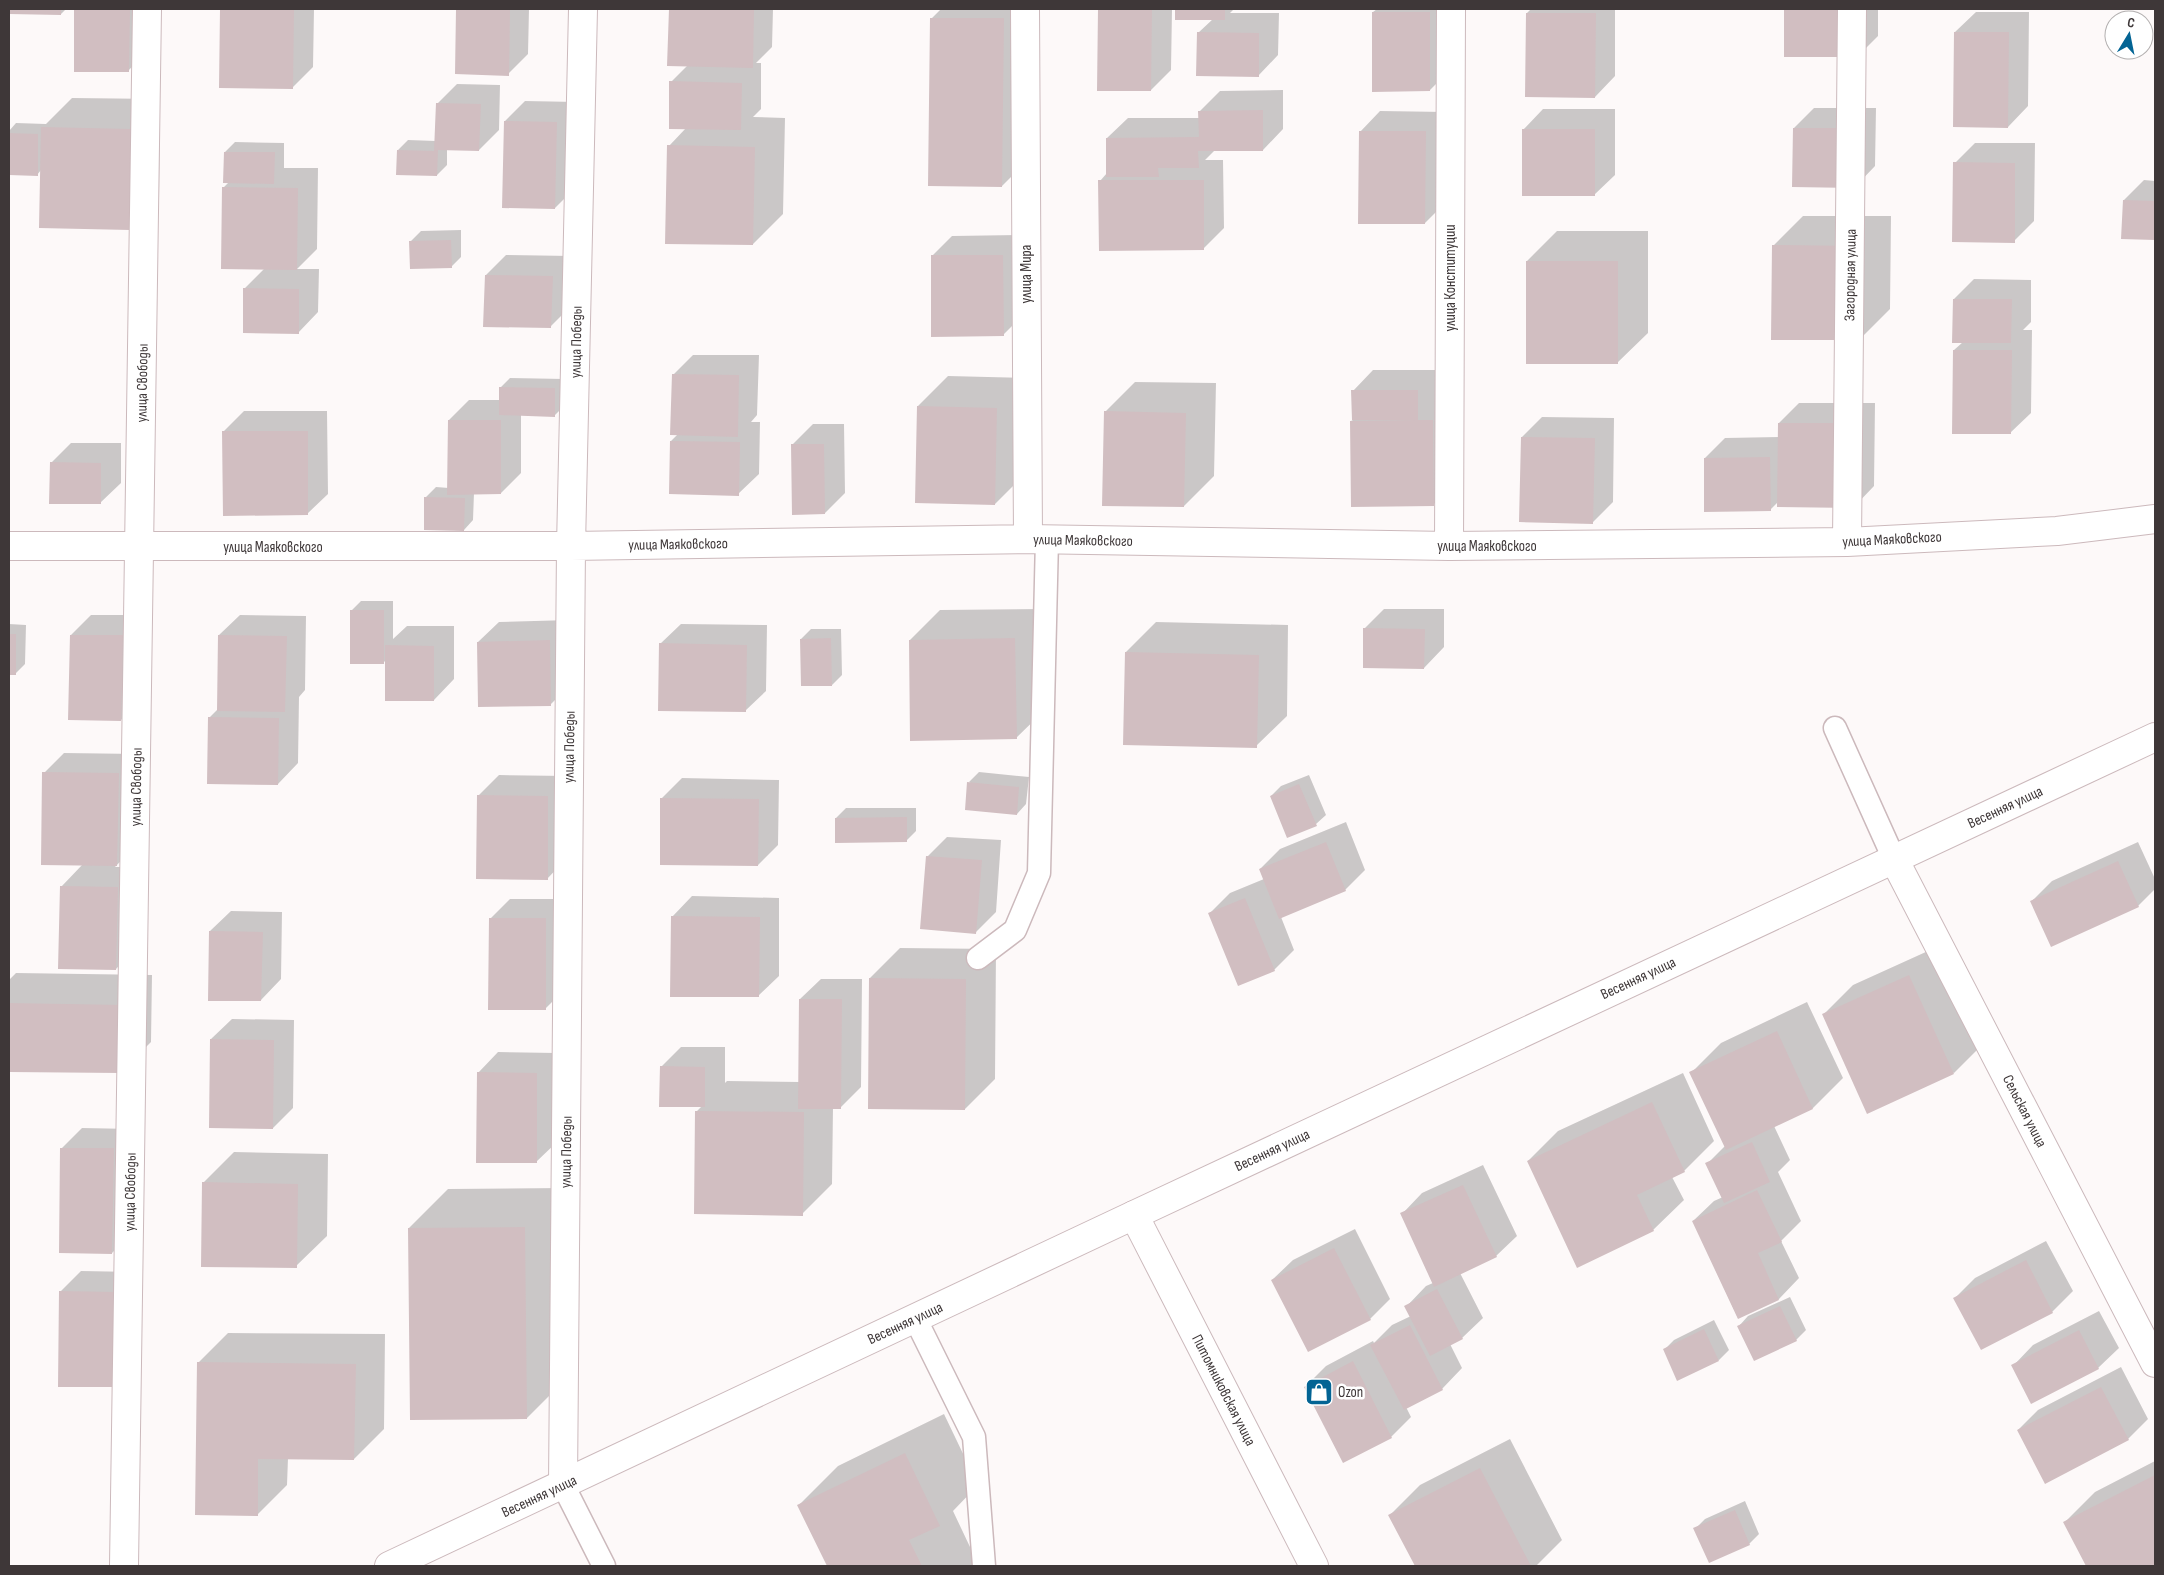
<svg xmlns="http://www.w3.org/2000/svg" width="2164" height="1575" viewBox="0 0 2164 1575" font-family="'Sofia Sans Condensed',sans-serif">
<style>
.shadow{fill:#0003}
.building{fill:#d1bec1}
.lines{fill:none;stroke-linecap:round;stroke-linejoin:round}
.lane-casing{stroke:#ccb9bc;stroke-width:25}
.street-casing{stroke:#ccb9bc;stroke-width:30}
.secondary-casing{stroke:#ccb9bc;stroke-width:30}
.lane{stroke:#fff;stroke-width:22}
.street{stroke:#fff;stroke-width:28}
.secondary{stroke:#fff;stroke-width:28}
.labels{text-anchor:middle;stroke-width:5;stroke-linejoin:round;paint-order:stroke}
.street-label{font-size:15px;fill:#3e3738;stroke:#fff}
.poi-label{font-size:15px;fill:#3e3738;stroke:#fff;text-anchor:start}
</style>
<rect width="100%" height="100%" fill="#fdf9f9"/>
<!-- shadow -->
<path class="shadow" d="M 9,9 L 66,9 L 61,14 L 9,13 Z
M 76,9 L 149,9 L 148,50 L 128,71 L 75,71 Z
M 221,9 L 314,9 L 313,67 L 293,87 L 220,87 Z
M 457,9 L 529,9 L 528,54 L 508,74 L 456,73 Z
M 670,9 L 773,9 L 772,47 L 756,63 L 761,63 L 761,109 L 753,117 L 785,118 L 783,214 L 753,244 L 669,146 L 686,128 L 671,82 L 687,66 L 669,65 Z
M 941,9 L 1034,9 L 1032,156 L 1002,186 L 932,18 Z
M 1099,9 L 1172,9 L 1171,70 L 1151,90 L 1098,89 Z
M 1176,9 L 1234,9 L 1230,13 L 1279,13 L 1278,55 L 1258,76 L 1198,33 L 1213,19 L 1176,18 Z
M 1377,9 L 1450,9 L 1450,70 L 1430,90 L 1373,12 Z
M 1531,9 L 1615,9 L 1615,76 L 1595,97 L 1527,13 Z
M 1786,9 L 1878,9 L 1878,36 L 1858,56 L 1785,56 Z
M 1976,12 L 2029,12 L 2028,106 L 2008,127 L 1955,32 Z
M 457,84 L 500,85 L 499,130 L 479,150 L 447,149 L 447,165 L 437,175 L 398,150 L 408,140 L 436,141 L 437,104 Z
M 1283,90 L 1283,129 L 1263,150 L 1216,149 L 1205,160 L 1223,160 L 1224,228 L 1203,249 L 1100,181 L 1107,173 L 1107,138 L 1128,118 L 1200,118 L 1200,111 L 1220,91 Z
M 72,98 L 160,99 L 159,199 L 129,229 L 41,170 L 37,175 L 9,174 L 9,131 L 16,123 L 46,124 Z
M 525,101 L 577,102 L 575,188 L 555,208 L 505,121 Z
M 1814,108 L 1876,108 L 1875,166 L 1855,187 L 1794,128 Z
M 1543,109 L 1615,109 L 1615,175 L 1594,195 L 1523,130 Z
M 1380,111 L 1446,112 L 1445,203 L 1425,223 L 1360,132 Z
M 235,142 L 284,143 L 284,168 L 318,168 L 317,249 L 297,269 L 319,269 L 318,312 L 298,333 L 245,288 L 264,269 L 223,188 L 229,182 L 225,152 Z
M 1975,143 L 2035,143 L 2034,221 L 2014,241 L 1955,163 Z
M 2144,180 L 2155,181 L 2155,239 L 2123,238 L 2124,200 Z
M 1803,216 L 1891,216 L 1890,309 L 1860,339 L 1773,246 Z
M 461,230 L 461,257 L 451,267 L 411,241 L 421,231 Z
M 1557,231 L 1648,231 L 1648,333 L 1617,363 L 1527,261 Z
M 1023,235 L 1023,315 L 1003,335 L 932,256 L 952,236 Z
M 506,255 L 572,256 L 571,306 L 551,326 L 486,275 Z
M 1974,279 L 2031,280 L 2031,322 L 2023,330 L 2032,330 L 2031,413 L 2010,433 L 1954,350 L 1963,342 L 1954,299 Z
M 693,355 L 759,355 L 757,415 L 751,422 L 760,422 L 759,474 L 738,494 L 671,441 L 678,434 L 673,375 Z
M 1373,370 L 1438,370 L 1454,484 L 1433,505 L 1351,421 L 1353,420 L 1353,391 Z
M 948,376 L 1026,378 L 1025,474 L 995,504 L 918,406 Z
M 510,378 L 565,379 L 564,406 L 554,416 L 521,415 L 521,473 L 501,493 L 474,493 L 473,520 L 464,530 L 426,497 L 436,487 L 449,488 L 449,420 L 469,400 L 500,400 L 500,388 Z
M 1135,382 L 1216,383 L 1214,476 L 1184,506 L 1105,412 Z
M 1799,403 L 1875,403 L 1874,486 L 1854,507 L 1778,502 L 1770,510 L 1705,458 L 1725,438 L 1779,437 L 1779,423 Z
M 244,411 L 327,411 L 328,494 L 307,514 L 224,431 Z
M 1542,417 L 1614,418 L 1613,502 L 1593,522 L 1522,437 Z
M 813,424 L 844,424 L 845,493 L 825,513 L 792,445 Z
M 71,443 L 121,443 L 121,483 L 100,503 L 51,463 Z
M 361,601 L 393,601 L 393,639 L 407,626 L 454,626 L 454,679 L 434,700 L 386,660 L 383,663 L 351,611 Z
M 1045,609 L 1047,708 L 1016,738 L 910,640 L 940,610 Z
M 1384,609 L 1444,609 L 1444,647 L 1424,668 L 1364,629 Z
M 91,615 L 142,615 L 141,699 L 121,720 L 71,635 Z
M 240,615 L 306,616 L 305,690 L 299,697 L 298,763 L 278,784 L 210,717 L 218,709 L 219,635 Z
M 570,620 L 571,684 L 551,704 L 478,642 L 499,622 Z
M 1156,622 L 1288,625 L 1287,716 L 1256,746 L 1126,652 Z
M 9,624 L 26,625 L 25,664 L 15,674 L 9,674 Z
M 681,624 L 767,625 L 766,691 L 745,711 L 660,644 Z
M 811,629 L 841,629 L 842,675 L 832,685 L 801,639 Z
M 64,753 L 139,754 L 137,844 L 115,867 L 138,867 L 136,948 L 116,969 L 61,887 L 83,864 L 44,773 Z
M 979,772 L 1029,777 L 1026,804 L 1017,814 L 969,782 Z
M 499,775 L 568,776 L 567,858 L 547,879 L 478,796 Z
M 1309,775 L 1326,815 L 1316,824 L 1271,796 L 1281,786 Z
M 682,778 L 779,780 L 778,845 L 758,865 L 662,798 Z
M 846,808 L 916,808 L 916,831 L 906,841 L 836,818 Z
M 1346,822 L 1365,870 L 1345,890 L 1281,917 L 1294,950 L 1274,970 L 1210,913 L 1230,893 L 1264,879 L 1260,869 L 1280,849 Z
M 947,837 L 1001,840 L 996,912 L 976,932 L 927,857 Z
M 2138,842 L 2155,879 L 2155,889 L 2138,906 L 2032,901 L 2052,881 Z
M 692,896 L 779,898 L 779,976 L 758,996 L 672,917 Z
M 510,899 L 566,899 L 566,988 L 545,1009 L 490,919 Z
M 231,911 L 282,912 L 281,979 L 261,1000 L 210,931 Z
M 1939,946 L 1984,1043 L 1954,1073 L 1823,1015 L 1853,985 Z
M 900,948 L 996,949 L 995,1079 L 965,1109 L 870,978 Z
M 16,973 L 152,975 L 151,1042 L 121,1072 L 9,1071 L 9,980 Z
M 821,979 L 862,979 L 861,1087 L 841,1107 L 833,1107 L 832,1184 L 802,1214 L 697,1111 L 702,1106 L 661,1067 L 681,1047 L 725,1047 L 725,1083 L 727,1081 L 800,1082 L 800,999 Z
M 1807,1002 L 1843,1078 L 1813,1108 L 1774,1126 L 1790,1160 L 1778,1172 L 1801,1221 L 1781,1241 L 1799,1278 L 1779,1299 L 1738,1318 L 1693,1221 L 1714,1201 L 1723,1197 L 1707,1164 L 1725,1146 L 1691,1073 L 1721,1043 Z
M 232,1019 L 294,1020 L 293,1108 L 273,1128 L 211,1039 Z
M 498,1052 L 557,1053 L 557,1142 L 536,1162 L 478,1073 Z
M 1683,1073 L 1714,1141 L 1684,1171 L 1672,1177 L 1684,1200 L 1653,1230 L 1528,1161 L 1558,1131 Z
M 82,1128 L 133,1129 L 132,1233 L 112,1253 L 61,1149 Z
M 234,1152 L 328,1154 L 327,1236 L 296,1266 L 203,1183 Z
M 1483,1165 L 1517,1236 L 1496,1256 L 1460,1273 L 1483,1318 L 1462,1338 L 1450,1344 L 1462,1368 L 1442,1389 L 1406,1407 L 1411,1417 L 1391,1437 L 1305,1387 L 1326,1366 L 1373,1341 L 1374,1343 L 1392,1325 L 1411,1316 L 1406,1307 L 1426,1286 L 1433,1283 L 1402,1214 L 1422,1193 Z
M 564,1188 L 566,1379 L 527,1418 L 409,1228 L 448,1189 Z
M 1355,1229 L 1390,1299 L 1370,1319 L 1272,1280 L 1293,1260 Z
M 2046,1241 L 2073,1291 L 2052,1312 L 1955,1298 L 1975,1278 Z
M 81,1271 L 135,1272 L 113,1386 L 60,1292 Z
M 1790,1297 L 1806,1330 L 1796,1340 L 1739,1326 L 1748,1316 Z
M 2099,1311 L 2119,1348 L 2098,1368 L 2013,1366 L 2033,1345 Z
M 1714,1320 L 1729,1350 L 1719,1360 L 1664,1350 L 1674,1340 Z
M 228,1333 L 385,1334 L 384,1429 L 354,1459 L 288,1458 L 287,1485 L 257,1515 L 198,1363 Z
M 2121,1367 L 2148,1419 L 2128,1439 L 2018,1430 L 2038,1410 Z
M 944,1414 L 978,1485 L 953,1511 L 979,1566 L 828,1566 L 799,1505 L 838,1466 Z
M 1510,1439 L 1562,1540 L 1536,1566 L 1416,1566 L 1390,1515 L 1420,1485 Z
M 2155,1461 L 2155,1566 L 2088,1566 L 2065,1522 L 2095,1492 Z
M 1745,1501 L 1759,1534 L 1749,1544 L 1695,1529 L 1705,1519 Z"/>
<!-- building -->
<path class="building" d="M 9,9 L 61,9 L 61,15 L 9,14 Z
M 74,9 L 130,9 L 129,72 L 74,72 Z
M 220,9 L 294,9 L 293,89 L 219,88 Z
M 456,9 L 510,9 L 509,76 L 455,74 Z
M 669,9 L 754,9 L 753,68 L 667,66 Z
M 1098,9 L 1152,9 L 1151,91 L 1097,91 Z
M 1175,9 L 1225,9 L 1225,20 L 1175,20 Z
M 1784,9 L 1859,9 L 1858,57 L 1784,57 Z
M 1372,12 L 1430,12 L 1430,91 L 1372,92 Z
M 1526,13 L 1596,13 L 1595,98 L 1525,97 Z
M 930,18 L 1004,18 L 1002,187 L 928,186 Z
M 1197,32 L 1259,33 L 1259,77 L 1196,76 Z
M 1954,32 L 2009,32 L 2008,128 L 1953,127 Z
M 669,81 L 742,83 L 741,130 L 669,129 Z
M 436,103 L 481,104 L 479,151 L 438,150 L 437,176 L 396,175 L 397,150 L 434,151 Z
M 1263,110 L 1263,151 L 1198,151 L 1199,168 L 1158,168 L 1159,177 L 1106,177 L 1106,138 L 1199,137 L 1198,111 Z
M 504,121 L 557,122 L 555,209 L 502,208 Z
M 41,127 L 131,129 L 130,230 L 39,228 Z
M 1793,128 L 1856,128 L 1855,188 L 1792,187 Z
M 1522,129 L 1595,129 L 1595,196 L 1522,196 Z
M 1359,131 L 1426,131 L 1425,224 L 1358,224 Z
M 9,133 L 38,134 L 38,176 L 9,175 Z
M 667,145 L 755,147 L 753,245 L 665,244 Z
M 224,152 L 275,152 L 274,184 L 223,183 Z
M 1953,162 L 2015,163 L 2015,243 L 1952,242 Z
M 1098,180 L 1204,180 L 1204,250 L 1099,251 Z
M 222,187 L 298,188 L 297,270 L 221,269 Z
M 2123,200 L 2155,201 L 2155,240 L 2121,239 Z
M 451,240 L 452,268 L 410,269 L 409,241 Z
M 1772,245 L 1862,246 L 1861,340 L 1771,340 Z
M 931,255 L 1003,255 L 1004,336 L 931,337 Z
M 1526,261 L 1618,261 L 1618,364 L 1526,364 Z
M 485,275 L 553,276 L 551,328 L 483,327 Z
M 243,288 L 299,289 L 299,334 L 243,333 Z
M 1953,299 L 2012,299 L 2011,343 L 1952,343 Z
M 1953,350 L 2012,350 L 2011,434 L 1952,434 Z
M 672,374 L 739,375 L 738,437 L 670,435 Z
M 499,387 L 555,388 L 555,417 L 499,415 Z
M 1351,390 L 1418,390 L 1418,420 L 1433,420 L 1434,506 L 1351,507 L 1350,421 L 1416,420 L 1352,420 Z
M 917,406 L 997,408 L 995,505 L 915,503 Z
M 1104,411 L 1186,413 L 1184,507 L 1102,506 Z
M 448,420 L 501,420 L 501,494 L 447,495 Z
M 1778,423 L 1855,423 L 1854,508 L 1777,507 Z
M 222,431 L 308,431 L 308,515 L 223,516 Z
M 1521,437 L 1595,438 L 1593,524 L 1519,522 Z
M 670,441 L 740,442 L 739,496 L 669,494 Z
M 791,444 L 824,444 L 825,514 L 792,515 Z
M 1770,457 L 1771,511 L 1704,512 L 1704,458 Z
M 50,462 L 101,463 L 101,504 L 49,504 Z
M 424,497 L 465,498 L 464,531 L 424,530 Z
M 350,610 L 384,610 L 384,664 L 350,664 Z
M 1363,628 L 1425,629 L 1424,669 L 1363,668 Z
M 9,634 L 16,634 L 16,675 L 9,675 Z
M 70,635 L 123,635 L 121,721 L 68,720 Z
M 218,635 L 287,636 L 285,712 L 217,711 Z
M 831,638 L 832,686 L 801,686 L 800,639 Z
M 1015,638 L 1017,739 L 910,741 L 909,640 Z
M 550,640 L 551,706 L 478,707 L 477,642 Z
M 659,643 L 747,645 L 746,712 L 658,711 Z
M 385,645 L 434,646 L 434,701 L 385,701 Z
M 1125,652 L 1259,655 L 1257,748 L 1123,745 Z
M 208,717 L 279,718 L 278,785 L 207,784 Z
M 42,772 L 119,773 L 117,866 L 41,865 Z
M 967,782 L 1019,787 L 1017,815 L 965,810 Z
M 1299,784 L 1317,826 L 1287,838 L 1270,796 Z
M 477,795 L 548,796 L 548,880 L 476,879 Z
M 660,798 L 759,799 L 758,866 L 660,865 Z
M 907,817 L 907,842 L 835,843 L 835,818 Z
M 1326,842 L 1346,891 L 1279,919 L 1259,869 Z
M 926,856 L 982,860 L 976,934 L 920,929 Z
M 2118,861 L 2139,907 L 2051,947 L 2030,901 Z
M 60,886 L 118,887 L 116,970 L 58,969 Z
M 1245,898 L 1275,971 L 1238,986 L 1208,913 Z
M 671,916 L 760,917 L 759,997 L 670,997 Z
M 489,918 L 546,918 L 546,1010 L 488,1010 Z
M 209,931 L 263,932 L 261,1001 L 208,1001 Z
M 1909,975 L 1954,1074 L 1867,1114 L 1822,1014 Z
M 869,978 L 966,979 L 965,1110 L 868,1109 Z
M 799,999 L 842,999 L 841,1109 L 798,1109 Z
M 9,1003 L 122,1005 L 121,1073 L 9,1072 Z
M 1777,1031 L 1813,1109 L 1726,1150 L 1689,1072 Z
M 210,1039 L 274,1040 L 273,1129 L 209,1128 Z
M 660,1066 L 705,1067 L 705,1107 L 659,1107 Z
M 477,1072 L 537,1073 L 537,1163 L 476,1163 Z
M 1652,1102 L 1685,1172 L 1637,1195 L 1654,1231 L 1577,1268 L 1527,1161 Z
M 695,1111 L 804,1112 L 803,1216 L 694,1214 Z
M 1752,1142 L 1770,1182 L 1724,1203 L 1705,1163 Z
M 60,1148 L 114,1148 L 112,1254 L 59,1253 Z
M 202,1182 L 298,1184 L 297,1268 L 201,1267 Z
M 1463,1185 L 1497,1257 L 1434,1287 L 1400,1213 Z
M 1757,1190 L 1782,1242 L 1758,1253 L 1779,1300 L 1738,1319 L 1692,1221 Z
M 525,1227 L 527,1419 L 410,1420 L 408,1228 Z
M 1334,1248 L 1371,1320 L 1308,1352 L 1271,1280 Z
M 2026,1260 L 2053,1313 L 1981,1350 L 1953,1298 Z
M 1437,1289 L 1463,1339 L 1430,1356 L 1404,1306 Z
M 59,1291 L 115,1292 L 114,1387 L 58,1387 Z
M 1780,1306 L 1797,1341 L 1754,1361 L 1737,1326 Z
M 1410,1325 L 1443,1390 L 1404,1410 L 1370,1345 Z
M 1704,1329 L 1719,1361 L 1677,1381 L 1663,1349 Z
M 2079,1330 L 2099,1369 L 2031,1404 L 2011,1365 Z
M 1353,1361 L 1392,1438 L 1343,1463 L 1304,1387 Z
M 197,1362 L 356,1364 L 354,1460 L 258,1459 L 258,1516 L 195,1515 Z
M 2101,1387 L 2129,1440 L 2045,1484 L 2017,1430 Z
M 905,1453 L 940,1526 L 909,1540 L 922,1566 L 827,1566 L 797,1505 Z
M 1480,1468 L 1531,1566 L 1415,1566 L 1388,1515 Z
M 2155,1475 L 2155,1566 L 2086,1566 L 2063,1522 Z
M 1735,1510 L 1750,1545 L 1709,1563 L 1693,1528 Z"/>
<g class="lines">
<!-- lane casing -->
<g class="lane-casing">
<path id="lane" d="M 1835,728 L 1894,859
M 978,958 L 1015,930 L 1039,873 L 1047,539
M 915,1318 L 974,1437 L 984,1566
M 563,1485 L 604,1566"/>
</g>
<!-- street casing -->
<g class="street-casing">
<path id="street" d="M 1025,9 L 1028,539
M 1847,542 L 1852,9
M 9,546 L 571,546 L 1028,539 L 1449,546 L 1847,542 L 2057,531 L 2155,519
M 1449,546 L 1451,9
M 1894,859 L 2155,1363
M 1134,1215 L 1314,1566
M 563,1485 L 571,546 L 583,9
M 124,1566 L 147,9"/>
</g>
<!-- secondary casing -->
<g class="secondary-casing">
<path id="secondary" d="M 389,1566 L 1134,1215 L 2155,737"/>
</g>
<!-- lane -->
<use href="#lane" class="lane"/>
<!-- street -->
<use href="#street" class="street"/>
<!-- secondary -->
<use href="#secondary" class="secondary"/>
</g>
<!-- icons -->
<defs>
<g id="shop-square" transform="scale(1.4375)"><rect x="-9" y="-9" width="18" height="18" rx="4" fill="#036494" stroke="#fff"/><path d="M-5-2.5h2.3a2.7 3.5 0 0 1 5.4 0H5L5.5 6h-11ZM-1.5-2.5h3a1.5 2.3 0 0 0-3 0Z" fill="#fff"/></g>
</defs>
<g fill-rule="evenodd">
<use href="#shop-square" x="1319" y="1392"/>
</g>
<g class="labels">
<!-- street labels -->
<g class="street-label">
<text transform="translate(1026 274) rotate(-90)" y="5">улица Мира</text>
<text transform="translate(1850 275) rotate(-89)" y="5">Загородная улица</text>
<text transform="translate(1450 278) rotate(-90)" y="5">улица Конституции</text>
<text transform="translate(576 342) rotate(-89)" y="5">улица Победы</text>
<text transform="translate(142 383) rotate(-89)" y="5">улица Свободы</text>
<text transform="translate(1892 539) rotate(-3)" y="5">улица Маяковского</text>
<text transform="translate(1083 540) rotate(1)" y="5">улица Маяковского</text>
<text transform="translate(678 544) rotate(-1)" y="5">улица Маяковского</text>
<text x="1487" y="551">улица Маяковского</text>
<text x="273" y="552">улица Маяковского</text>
<text transform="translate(569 747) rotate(-89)" y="5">улица Победы</text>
<text transform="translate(136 787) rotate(-89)" y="5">улица Свободы</text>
<text transform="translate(2005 807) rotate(-25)" y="5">Весенняя улица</text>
<text transform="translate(1638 978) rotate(-25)" y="5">Весенняя улица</text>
<text transform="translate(2025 1111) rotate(63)" y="5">Сельская улица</text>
<text transform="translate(1272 1150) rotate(-25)" y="5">Весенняя улица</text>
<text transform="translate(566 1152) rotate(-89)" y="5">улица Победы</text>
<text transform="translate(130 1192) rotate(-89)" y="5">улица Свободы</text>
<text transform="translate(905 1323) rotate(-25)" y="5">Весенняя улица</text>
<text transform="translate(1224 1390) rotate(63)" y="5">Питомниковская улица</text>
<text transform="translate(539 1496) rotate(-25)" y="5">Весенняя улица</text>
</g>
<!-- poi labels -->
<g class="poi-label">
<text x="1338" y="1397">Ozon</text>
</g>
</g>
<!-- border -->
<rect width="2164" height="1575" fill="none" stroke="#3e3738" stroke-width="20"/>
<!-- north arrow -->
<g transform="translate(2129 35) rotate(10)"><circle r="24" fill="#ffffff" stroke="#b2afaf"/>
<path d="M0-4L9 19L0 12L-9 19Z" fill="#036494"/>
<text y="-8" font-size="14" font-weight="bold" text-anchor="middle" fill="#3e3738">С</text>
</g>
</svg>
